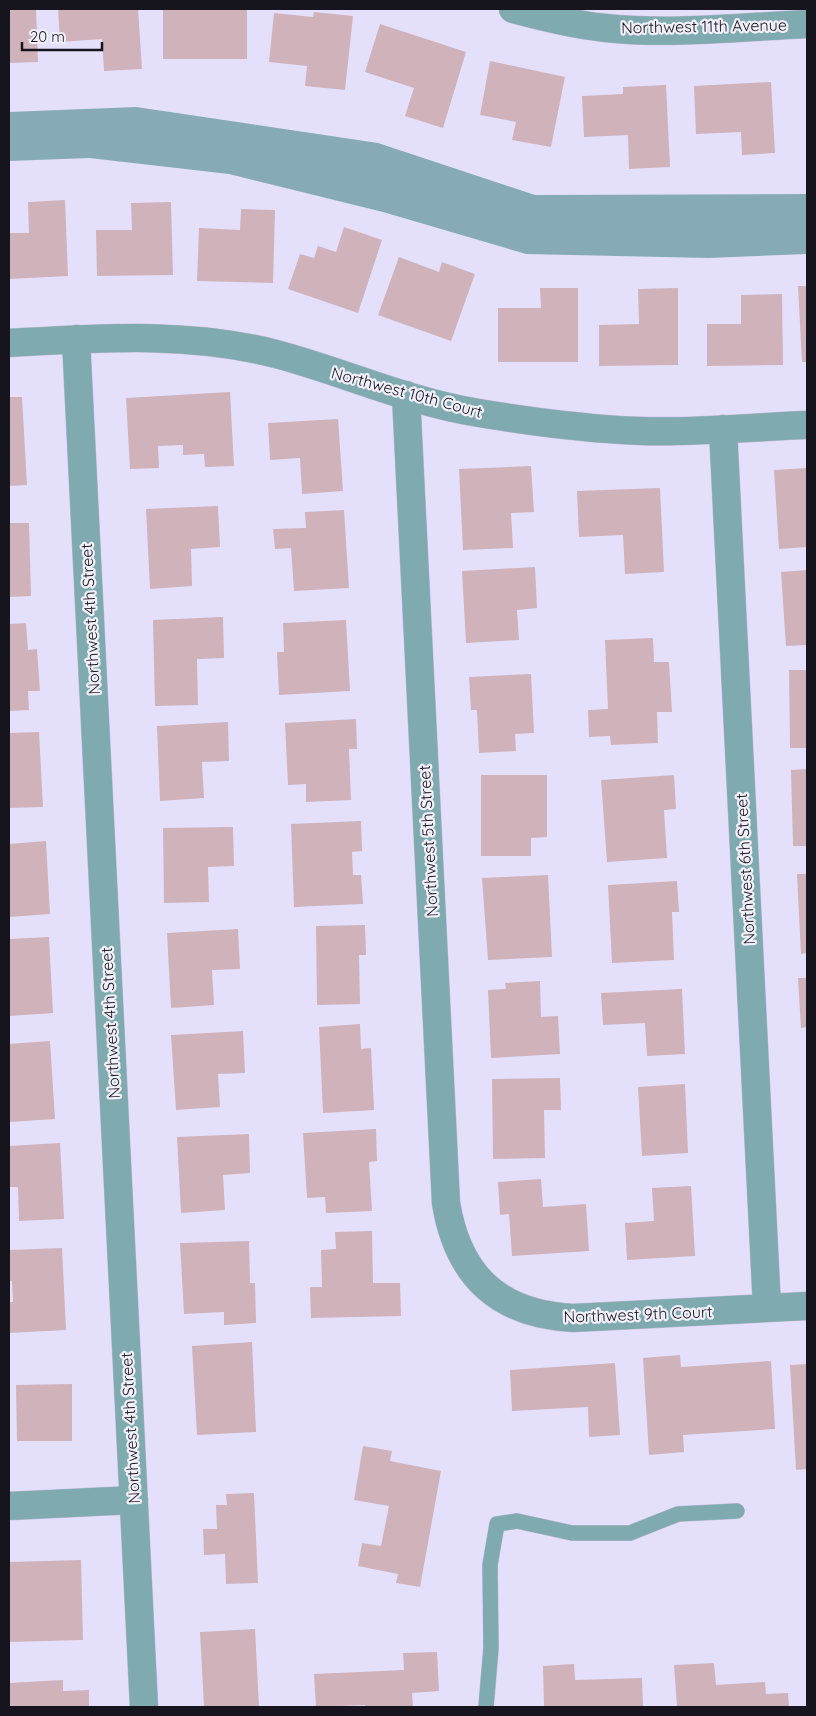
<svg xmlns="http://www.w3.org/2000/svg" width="816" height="1716" viewBox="0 0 816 1716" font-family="Quicksand,sans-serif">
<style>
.water{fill:#86abb7}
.building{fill:#d0b2ba}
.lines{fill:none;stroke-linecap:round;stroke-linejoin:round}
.service-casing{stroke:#bfbbd4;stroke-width:16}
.minor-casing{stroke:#bfbbd4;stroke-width:29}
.service{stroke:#7faaaf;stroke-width:15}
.minor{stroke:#7faaaf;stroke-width:28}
.labels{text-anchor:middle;stroke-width:4.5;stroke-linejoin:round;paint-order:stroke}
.street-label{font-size:16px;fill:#16141d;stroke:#f1f0fb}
</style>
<rect width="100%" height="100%" fill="#e4e0fc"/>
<!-- water -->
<path class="water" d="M 136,107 L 378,143 L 535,195 L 807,194 L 807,254 L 708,258 L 526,254 L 383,212 L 229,174 L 89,158 L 9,161 L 9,112 Z"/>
<!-- building -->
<path class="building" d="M 9,9 L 36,9 L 38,62 L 9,63 Z
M 58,9 L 138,9 L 142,69 L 104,71 L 102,39 L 60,42 Z
M 163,9 L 247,9 L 247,59 L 163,59 Z
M 314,12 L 353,16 L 345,90 L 305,86 L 307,66 L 269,62 L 274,13 L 313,17 Z
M 380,24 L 466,52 L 443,128 L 405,116 L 414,88 L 365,72 Z
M 490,61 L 565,77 L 551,147 L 512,140 L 516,122 L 480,115 Z
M 771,82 L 775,153 L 742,155 L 741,132 L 696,134 L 694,86 Z
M 666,85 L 670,167 L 629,169 L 628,135 L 584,137 L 582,96 L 623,94 L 623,87 Z
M 65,200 L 68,276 L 9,279 L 9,233 L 29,233 L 28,202 Z
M 171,202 L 173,275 L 97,276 L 96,230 L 132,230 L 131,203 Z
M 241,209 L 275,210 L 273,283 L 197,281 L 199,228 L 240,230 Z
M 344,227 L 382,240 L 358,313 L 288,289 L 300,254 L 314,258 L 318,246 L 336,252 Z
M 399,257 L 439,272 L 442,262 L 475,274 L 451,341 L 378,315 Z
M 798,286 L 807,286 L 807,362 L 802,362 Z
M 540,288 L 578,288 L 578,362 L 498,362 L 498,308 L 541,308 Z
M 678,288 L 678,365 L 599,366 L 599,325 L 639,324 L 638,289 Z
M 782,294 L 783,365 L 707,366 L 707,324 L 741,324 L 741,295 Z
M 230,392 L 234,466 L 205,467 L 204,454 L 183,455 L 183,445 L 158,446 L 159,468 L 130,469 L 126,398 Z
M 9,397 L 22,397 L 27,485 L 9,486 Z
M 338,419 L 343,491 L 302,494 L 300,458 L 270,460 L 268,423 Z
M 531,466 L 534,512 L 511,513 L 513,548 L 463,550 L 459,469 Z
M 807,468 L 807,547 L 779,549 L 774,470 Z
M 660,488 L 664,572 L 625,574 L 623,535 L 579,537 L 577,491 Z
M 218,506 L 220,547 L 191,549 L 192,586 L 150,589 L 146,509 Z
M 344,510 L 349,588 L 294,591 L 291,548 L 275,549 L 273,529 L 306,528 L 305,512 Z
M 9,523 L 29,523 L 31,596 L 9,597 Z
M 535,567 L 537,608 L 517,610 L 519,640 L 466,643 L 462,571 Z
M 807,570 L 807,645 L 786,646 L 781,572 Z
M 223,617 L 224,658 L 197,659 L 198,705 L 155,706 L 153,620 Z
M 346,620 L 350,691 L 279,695 L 277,652 L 284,652 L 283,623 Z
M 26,623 L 28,650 L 37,649 L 40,691 L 28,691 L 29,710 L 9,711 L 9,624 Z
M 653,638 L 654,662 L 669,662 L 672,712 L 657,712 L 658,743 L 611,745 L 610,736 L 589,737 L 588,710 L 608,709 L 605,640 Z
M 789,670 L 807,670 L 807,748 L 790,748 Z
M 531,674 L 534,733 L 515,734 L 516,751 L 479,753 L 477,710 L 471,710 L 469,677 Z
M 356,719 L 357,749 L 349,749 L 351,800 L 306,802 L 306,784 L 288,785 L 285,723 Z
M 228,722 L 229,761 L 202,762 L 204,798 L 160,801 L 157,726 Z
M 39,732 L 43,807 L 9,808 L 9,733 Z
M 807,769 L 807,846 L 793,846 L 791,770 Z
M 481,775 L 547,775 L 547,837 L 531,838 L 531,856 L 481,856 Z
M 674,775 L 676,809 L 664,810 L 667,858 L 607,862 L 601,780 Z
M 361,821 L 362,851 L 352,852 L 353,875 L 361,875 L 363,904 L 294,907 L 291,824 Z
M 233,827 L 234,866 L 208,867 L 209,902 L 164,903 L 163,828 Z
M 46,841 L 50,914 L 9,917 L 9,844 Z
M 797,874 L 807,874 L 807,953 L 801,954 Z
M 548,875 L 552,957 L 488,960 L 482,878 Z
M 677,881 L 679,912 L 672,912 L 674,960 L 612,963 L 608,885 Z
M 365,925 L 366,955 L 359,955 L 360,1004 L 317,1005 L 316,926 Z
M 238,929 L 240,969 L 212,970 L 214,1005 L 171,1008 L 167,933 Z
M 49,937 L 53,1013 L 9,1016 L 9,939 Z
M 798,978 L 807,978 L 807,1027 L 801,1028 Z
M 540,981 L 541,1017 L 558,1016 L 560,1054 L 491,1058 L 488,990 L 506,989 L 505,983 Z
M 682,989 L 685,1054 L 647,1056 L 645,1023 L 603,1025 L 601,993 Z
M 360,1024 L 361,1049 L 371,1048 L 374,1110 L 323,1113 L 319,1027 Z
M 243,1031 L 245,1073 L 218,1074 L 220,1107 L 176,1110 L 171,1035 Z
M 50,1041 L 55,1119 L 9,1122 L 9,1044 Z
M 560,1078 L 561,1110 L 544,1110 L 545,1158 L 493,1159 L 492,1079 Z
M 685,1084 L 688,1153 L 642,1156 L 638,1087 Z
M 376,1129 L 377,1161 L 369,1162 L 372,1211 L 326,1213 L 325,1197 L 307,1198 L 303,1133 Z
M 249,1134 L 250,1173 L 223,1175 L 225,1210 L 181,1213 L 177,1137 Z
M 60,1143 L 64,1219 L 19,1221 L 18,1187 L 9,1187 L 9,1146 Z
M 541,1179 L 543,1207 L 586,1204 L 589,1251 L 512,1256 L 509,1214 L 500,1215 L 498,1182 Z
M 691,1186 L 695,1256 L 627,1260 L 625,1223 L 654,1221 L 652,1188 Z
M 372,1231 L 373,1283 L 400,1283 L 401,1316 L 311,1318 L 310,1287 L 322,1287 L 321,1250 L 336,1249 L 335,1232 Z
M 249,1241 L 250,1283 L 255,1283 L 256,1323 L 224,1325 L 224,1312 L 184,1314 L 180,1243 Z
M 62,1248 L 66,1330 L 9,1333 L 9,1302 L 13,1302 L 12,1281 L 9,1281 L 9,1250 Z
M 252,1342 L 256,1432 L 197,1435 L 192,1346 Z
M 680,1355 L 681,1367 L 771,1361 L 775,1429 L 683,1435 L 684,1452 L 649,1455 L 643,1358 Z
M 615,1363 L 620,1435 L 589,1437 L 588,1407 L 512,1411 L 510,1370 Z
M 807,1364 L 807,1469 L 796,1470 L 790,1365 Z
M 72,1384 L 72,1441 L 17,1441 L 16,1385 Z
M 363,1446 L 392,1451 L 390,1461 L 441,1471 L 420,1587 L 396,1583 L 398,1574 L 358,1566 L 362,1543 L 381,1546 L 389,1506 L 354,1500 Z
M 254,1493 L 258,1583 L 226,1584 L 225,1554 L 204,1555 L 203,1529 L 217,1529 L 216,1505 L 227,1505 L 226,1494 Z
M 81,1560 L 83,1640 L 9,1642 L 9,1562 Z
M 255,1629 L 259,1707 L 204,1707 L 200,1632 Z
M 437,1652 L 439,1691 L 412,1693 L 413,1707 L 365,1707 L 365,1705 L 316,1707 L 314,1674 L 404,1670 L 403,1653 Z
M 714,1663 L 716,1685 L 765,1682 L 766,1694 L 788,1693 L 789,1707 L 677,1707 L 674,1665 Z
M 574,1664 L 575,1680 L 642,1678 L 643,1707 L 544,1707 L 543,1666 Z
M 63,1680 L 63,1691 L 89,1690 L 89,1707 L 9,1707 L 9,1683 Z"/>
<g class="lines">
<!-- service casing -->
<g class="service-casing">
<path id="service" d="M 486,1707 L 491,1648 L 490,1565 L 497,1524 L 517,1521 L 572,1533 L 630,1533 L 678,1514 L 737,1511"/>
</g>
<!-- minor casing -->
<g class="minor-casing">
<path id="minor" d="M 513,9 C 544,17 575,25 606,28 C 672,35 741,27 807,24
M 76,339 L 144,1707
M 9,343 C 98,338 188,331 276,354 C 344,372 409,402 479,413 C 533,422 586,429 641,431 C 696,433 752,427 807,425
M 406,395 L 446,1203 C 458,1276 498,1314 573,1318 L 807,1306
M 723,429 L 767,1308
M 9,1506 L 134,1500"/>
</g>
<!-- service -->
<use href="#service" class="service"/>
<!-- minor -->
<use href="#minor" class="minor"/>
</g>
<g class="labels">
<!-- street labels -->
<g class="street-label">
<text transform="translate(704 26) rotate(-1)" y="6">Northwest 11th Avenue</text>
<text transform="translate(407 392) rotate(15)" y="6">Northwest 10th Court</text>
<text transform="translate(90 619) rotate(-93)" y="6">Northwest 4th Street</text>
<text transform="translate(428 841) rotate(-93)" y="6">Northwest 5th Street</text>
<text transform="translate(745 869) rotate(-93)" y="6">Northwest 6th Street</text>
<text transform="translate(110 1023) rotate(-93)" y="6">Northwest 4th Street</text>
<text transform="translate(638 1314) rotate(-2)" y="6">Northwest 9th Court</text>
<text transform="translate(130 1428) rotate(-93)" y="6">Northwest 4th Street</text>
</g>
</g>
<!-- border -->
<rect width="816" height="1716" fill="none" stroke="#16141d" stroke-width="20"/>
<!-- scale -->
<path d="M22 42v8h80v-8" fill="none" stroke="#16141d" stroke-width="2.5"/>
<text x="30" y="42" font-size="15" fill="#16141d" stroke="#f1f0fb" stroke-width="4" paint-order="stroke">20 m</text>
</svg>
